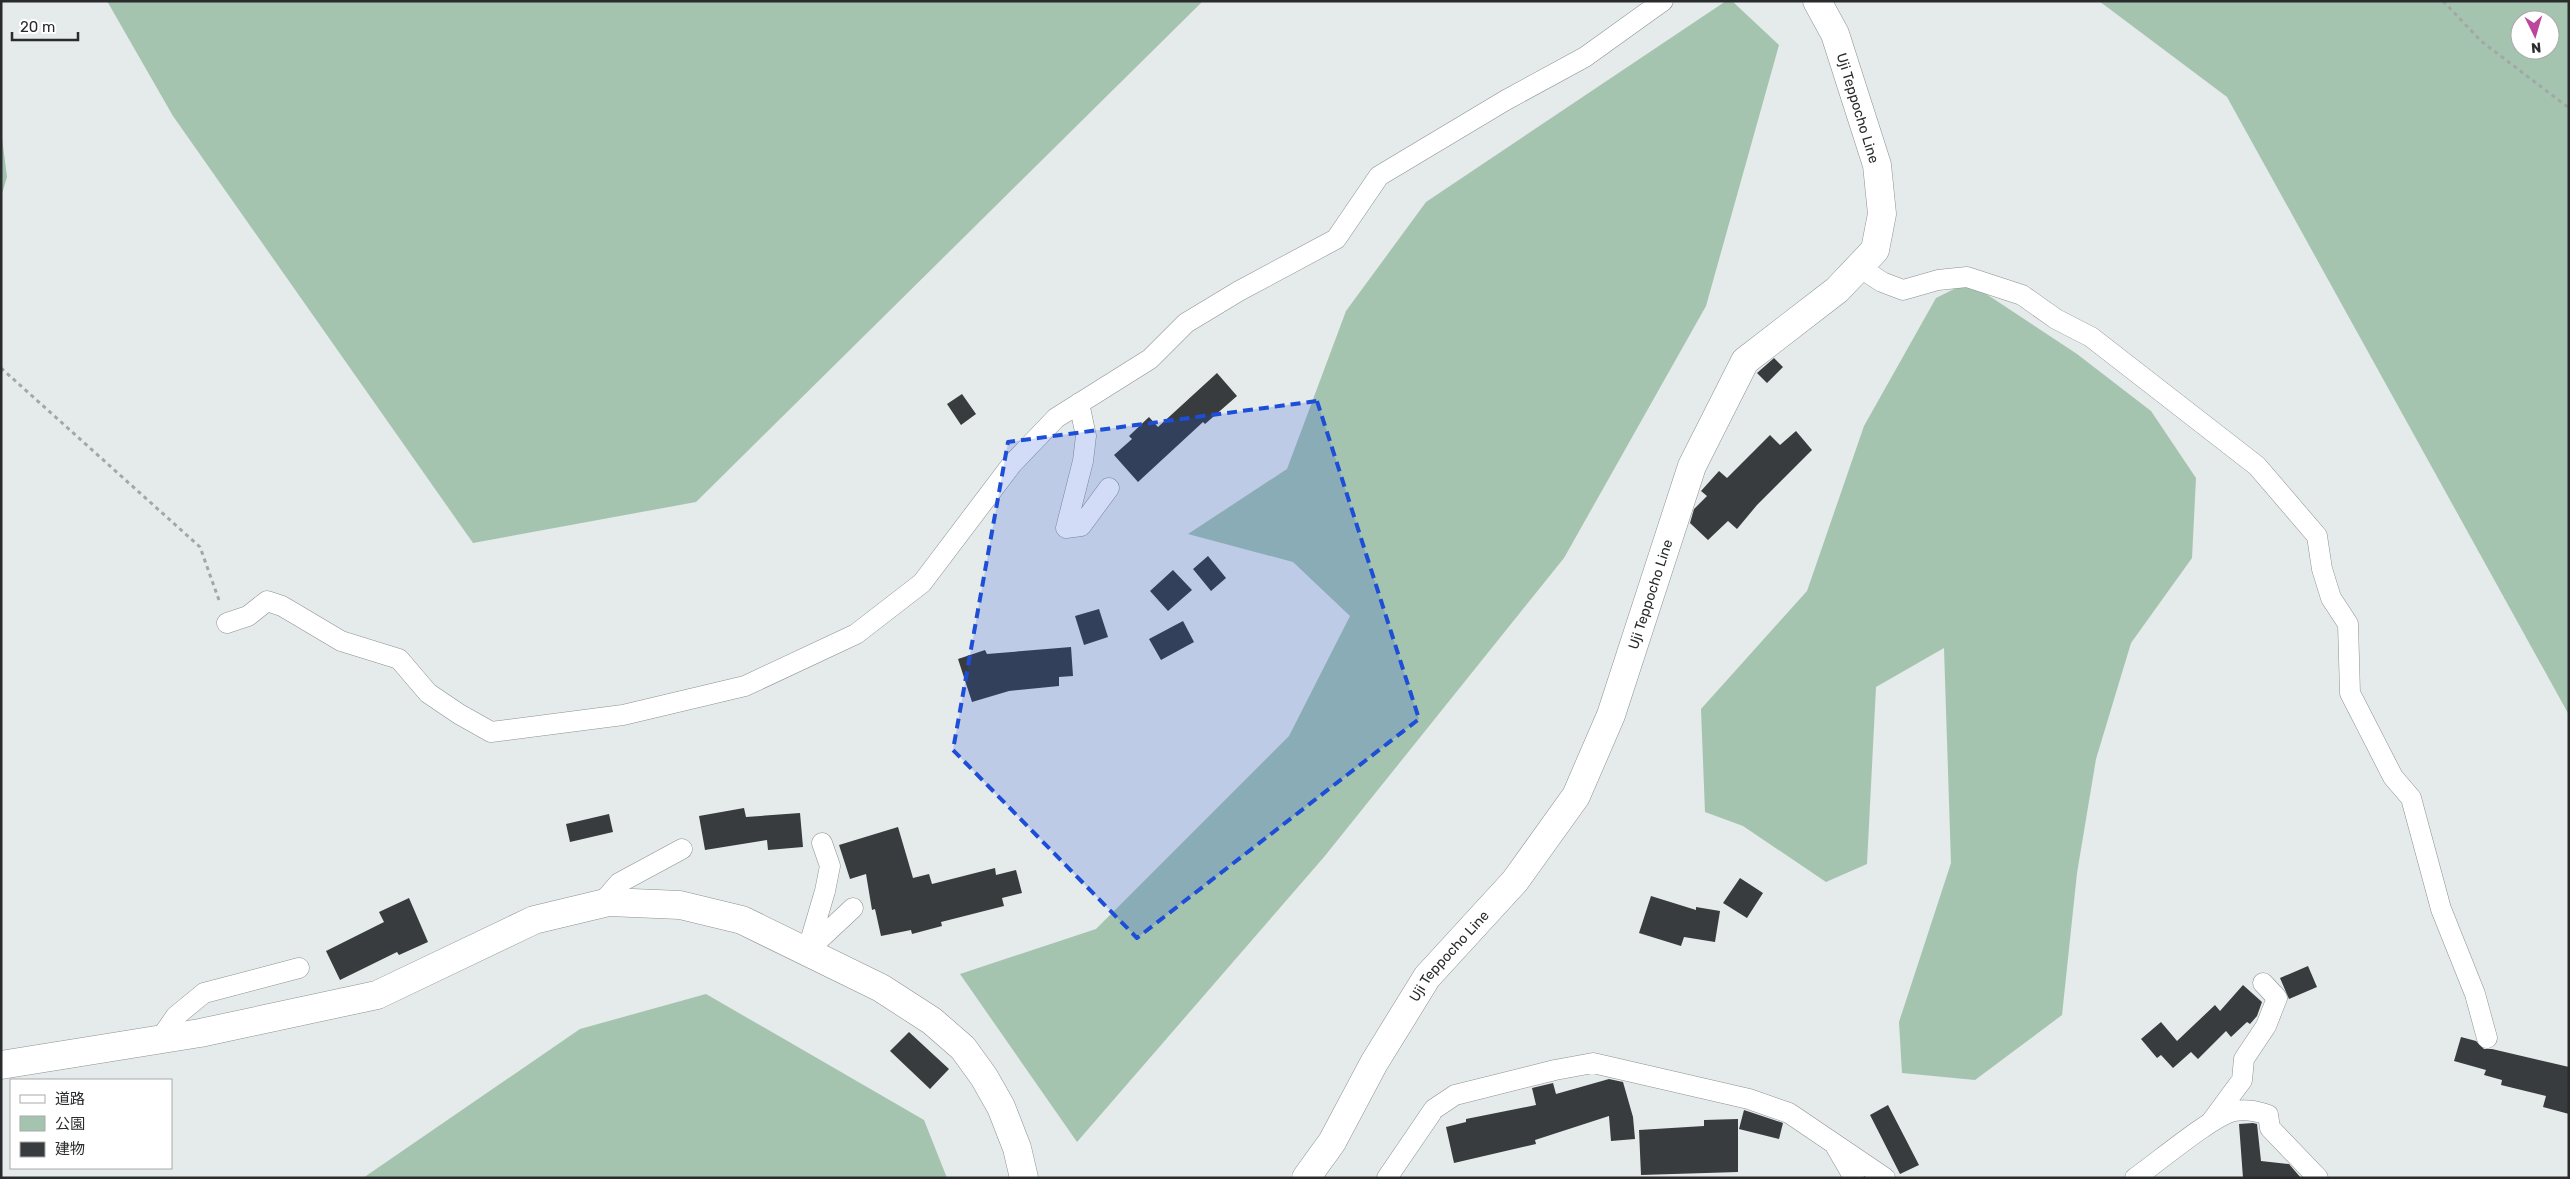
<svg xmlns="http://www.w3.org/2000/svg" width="2570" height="1179" viewBox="0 0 2570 1179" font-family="Rubik,'Noto Sans JP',sans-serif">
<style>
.green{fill:#a5c4af;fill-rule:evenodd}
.building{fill:#393c3e}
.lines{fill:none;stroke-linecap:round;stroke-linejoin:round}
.street-casing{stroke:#8c9192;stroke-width:21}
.secondary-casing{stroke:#8c9192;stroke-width:29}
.path{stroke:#a3a7a7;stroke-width:3;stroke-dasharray:4 4;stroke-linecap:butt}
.street{stroke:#fff;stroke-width:20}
.secondary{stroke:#fff;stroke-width:28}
.marked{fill:#1d4ed8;fill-opacity:0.2;stroke:#1d4ed8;stroke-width:4;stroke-dasharray:10 6;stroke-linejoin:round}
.labels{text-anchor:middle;stroke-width:5;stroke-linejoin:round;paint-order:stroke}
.street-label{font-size:14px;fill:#292b2c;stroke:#fff}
</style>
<rect width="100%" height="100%" fill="#e5eaea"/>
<!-- green -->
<path class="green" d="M 107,1 L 1203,1 L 696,502 L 473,543 L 173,116 Z
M 1726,1 L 1732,1 L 1779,45 L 1706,306 L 1564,558 L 1324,857 L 1077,1142 L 960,974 L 1096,929 L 1289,736 L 1350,616 L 1293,562 L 1188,534 L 1287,469 L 1346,311 L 1426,202 Z
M 2099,1 L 2569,1 L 2569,715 L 2227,97 ZM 2520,20 L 2550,20 L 2550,50 L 2520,50 Z
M 1,130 L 7,177 L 1,197 Z
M 1968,282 L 2077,354 L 2151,411 L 2196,478 L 2192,558 L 2131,643 L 2096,759 L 2077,873 L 2062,1015 L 1975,1080 L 1902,1073 L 1899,1022 L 1951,863 L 1944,648 L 1876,687 L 1867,864 L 1826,882 L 1743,826 L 1705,812 L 1701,709 L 1807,591 L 1864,426 L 1936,298 Z
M 706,994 L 924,1120 L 947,1178 L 363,1178 L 580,1029 Z"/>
<!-- building -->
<path class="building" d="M 1774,358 L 1783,367 L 1767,383 L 1757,373 Z
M 1217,373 L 1237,396 L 1205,424 L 1203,422 L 1138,482 L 1114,455 L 1132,439 L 1129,436 L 1149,417 L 1158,427 Z
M 962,394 L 976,414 L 961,425 L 947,404 Z
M 1796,431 L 1812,450 L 1757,505 L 1737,529 L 1728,521 L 1708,540 L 1690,523 L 1694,509 L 1707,496 L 1701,491 L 1719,471 L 1727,478 L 1770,435 L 1780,445 Z
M 1208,556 L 1226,578 L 1211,591 L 1193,569 Z
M 1173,570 L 1192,590 L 1168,611 L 1150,591 Z
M 1099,609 L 1108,637 L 1084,645 L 1075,616 Z
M 1183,621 L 1194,642 L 1161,660 L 1149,639 Z
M 1071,647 L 1073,676 L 1059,677 L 1059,686 L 1009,691 L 972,702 L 958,659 L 985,650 L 987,654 Z
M 744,808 L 746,817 L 800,813 L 803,847 L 768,850 L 767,840 L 705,850 L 699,816 Z
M 609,814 L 613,832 L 570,842 L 566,824 Z
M 898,827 L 913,878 L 929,874 L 932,884 L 995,868 L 996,875 L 1016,870 L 1022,893 L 1002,898 L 1004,906 L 941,922 L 942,926 L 912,934 L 911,930 L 881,936 L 875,909 L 872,910 L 866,874 L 850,879 L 839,845 Z
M 1740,878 L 1763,893 L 1747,918 L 1723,903 Z
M 1651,896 L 1696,910 L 1696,907 L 1720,911 L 1715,942 L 1684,937 L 1681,946 L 1639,933 Z
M 409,898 L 428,942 L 399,955 L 397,952 L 340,980 L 326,951 L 384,922 L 379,912 Z
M 2308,966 L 2317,987 L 2289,999 L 2280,978 Z
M 2243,985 L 2262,1002 L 2257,1016 L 2250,1024 L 2247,1022 L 2231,1037 L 2226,1031 L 2198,1059 L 2191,1052 L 2173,1068 L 2161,1055 L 2157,1058 L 2141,1039 L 2161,1022 L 2177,1041 L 2215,1005 L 2220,1011 Z
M 909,1032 L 949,1069 L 930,1089 L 890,1051 Z
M 2461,1037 L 2476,1041 L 2484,1049 L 2492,1049 L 2569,1067 L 2569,1114 L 2543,1107 L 2546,1096 L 2501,1085 L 2502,1080 L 2484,1075 L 2486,1070 L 2454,1061 Z
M 1609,1079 L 1623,1082 L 1633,1117 L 1635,1139 L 1611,1141 L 1609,1116 L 1535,1140 L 1536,1144 L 1454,1163 L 1446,1127 L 1466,1122 L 1466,1119 L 1536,1105 L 1532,1088 L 1553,1083 L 1556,1094 Z
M 1888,1105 L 1919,1165 L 1900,1174 L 1870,1115 Z
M 1744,1110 L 1783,1123 L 1779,1139 L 1739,1129 Z
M 1738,1119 L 1738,1172 L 1641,1175 L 1639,1130 L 1704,1126 L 1704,1120 Z
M 2253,1123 L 2257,1124 L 2261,1161 L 2289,1164 L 2301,1178 L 2243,1178 L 2239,1124 Z"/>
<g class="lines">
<!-- street casing -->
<g class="street-casing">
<path id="street" d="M 1859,267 L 1882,282 L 1903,290 L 1938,280 L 1967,277 L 2022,295 L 2056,319 L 2091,337 L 2257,466 L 2317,536 L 2322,569 L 2331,598 L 2348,624 L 2350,693 L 2393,777 L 2411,798 L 2441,909 L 2475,994 L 2487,1038
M 1079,403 L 1086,436 L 1083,461 L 1066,528 L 1081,526 L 1109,488
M 227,623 L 248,616 L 267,601 L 282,606 L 341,641 L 399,659 L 428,693 L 459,714 L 491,732 L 623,715 L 745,686 L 856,634 L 922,583 L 1012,464 L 1056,418 L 1150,359 L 1186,323 L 1239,291 L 1336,239 L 1379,176 L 1506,100 L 1585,57 L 1663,1
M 600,905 L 619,883 L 682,849
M 808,950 L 853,908
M 807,952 L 825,891 L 830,866 L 822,843
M 160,1039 L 176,1016 L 204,993 L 299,968
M 2211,1122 L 2242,1080 L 2244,1059 L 2266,1026 L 2277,998 L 2263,983
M 1836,1147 L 1854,1178
M 1387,1178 L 1434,1109 L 1455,1095 L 1555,1070 L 1593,1063 L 1749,1099 L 1789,1113 L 1885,1178
M 2135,1178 C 2157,1163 2213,1115 2235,1111 C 2247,1109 2256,1111 2268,1115 L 2270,1128 L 2318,1178"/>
</g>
<!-- secondary casing -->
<g class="secondary-casing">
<g id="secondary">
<path d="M 1,1065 L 200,1033 L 377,995 L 534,920 L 609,902 L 680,905 L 742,920 L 881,988 L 932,1021 L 963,1048 L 984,1077 L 1001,1107 L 1017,1148 L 1024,1178"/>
<path id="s1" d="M 1306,1178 L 1332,1142 L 1374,1063 L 1427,977 L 1515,881 L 1576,796 L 1611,715 L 1692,466 L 1745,361 L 1837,290 L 1875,250 L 1882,214 L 1877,165 L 1835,34 L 1817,1"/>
</g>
</g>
<!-- path -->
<path class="path" d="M 2443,1 L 2481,41 L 2569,108
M 1,368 L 200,547 L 220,603"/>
<!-- street -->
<use href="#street" class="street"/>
<!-- secondary -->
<use href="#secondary" class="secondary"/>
</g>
<!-- marked area -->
<path class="marked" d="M 1317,401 L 1419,719 L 1137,938 L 953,750 L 1008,442 Z"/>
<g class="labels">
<!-- street labels -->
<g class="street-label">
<text transform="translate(1858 108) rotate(73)" y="5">Uji Teppocho Line</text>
<text dy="5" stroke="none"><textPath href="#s1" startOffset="685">Uji Teppocho Line</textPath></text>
<text dy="5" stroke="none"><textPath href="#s1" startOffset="265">Uji Teppocho Line</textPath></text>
</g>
</g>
<!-- border -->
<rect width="2570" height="1179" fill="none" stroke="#292b2c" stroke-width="5"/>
<!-- legend -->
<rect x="10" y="1079" width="162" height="90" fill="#ffffff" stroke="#a9aaab"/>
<rect x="20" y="1095" width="25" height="8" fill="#ffffff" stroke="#a9aaab"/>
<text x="55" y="1104" font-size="15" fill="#292b2c">道路</text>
<rect x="20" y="1116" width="25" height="15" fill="#a5c4af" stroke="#a9aaab"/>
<text x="55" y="1129" font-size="15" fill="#292b2c">公園</text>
<rect x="20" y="1142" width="25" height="15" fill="#393c3e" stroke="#a9aaab"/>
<text x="55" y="1154" font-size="15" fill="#292b2c">建物</text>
<!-- north arrow -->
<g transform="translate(2535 35) rotate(175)"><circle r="24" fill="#ffffff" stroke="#a9aaab"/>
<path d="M0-4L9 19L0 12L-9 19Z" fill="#bc469d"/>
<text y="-8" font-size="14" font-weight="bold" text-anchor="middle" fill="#292b2c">N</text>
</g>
<!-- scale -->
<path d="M12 32v8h66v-8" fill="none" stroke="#292b2c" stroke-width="2.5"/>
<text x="20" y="32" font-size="15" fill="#292b2c" stroke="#ffffff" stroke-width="4" paint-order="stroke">20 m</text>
</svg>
